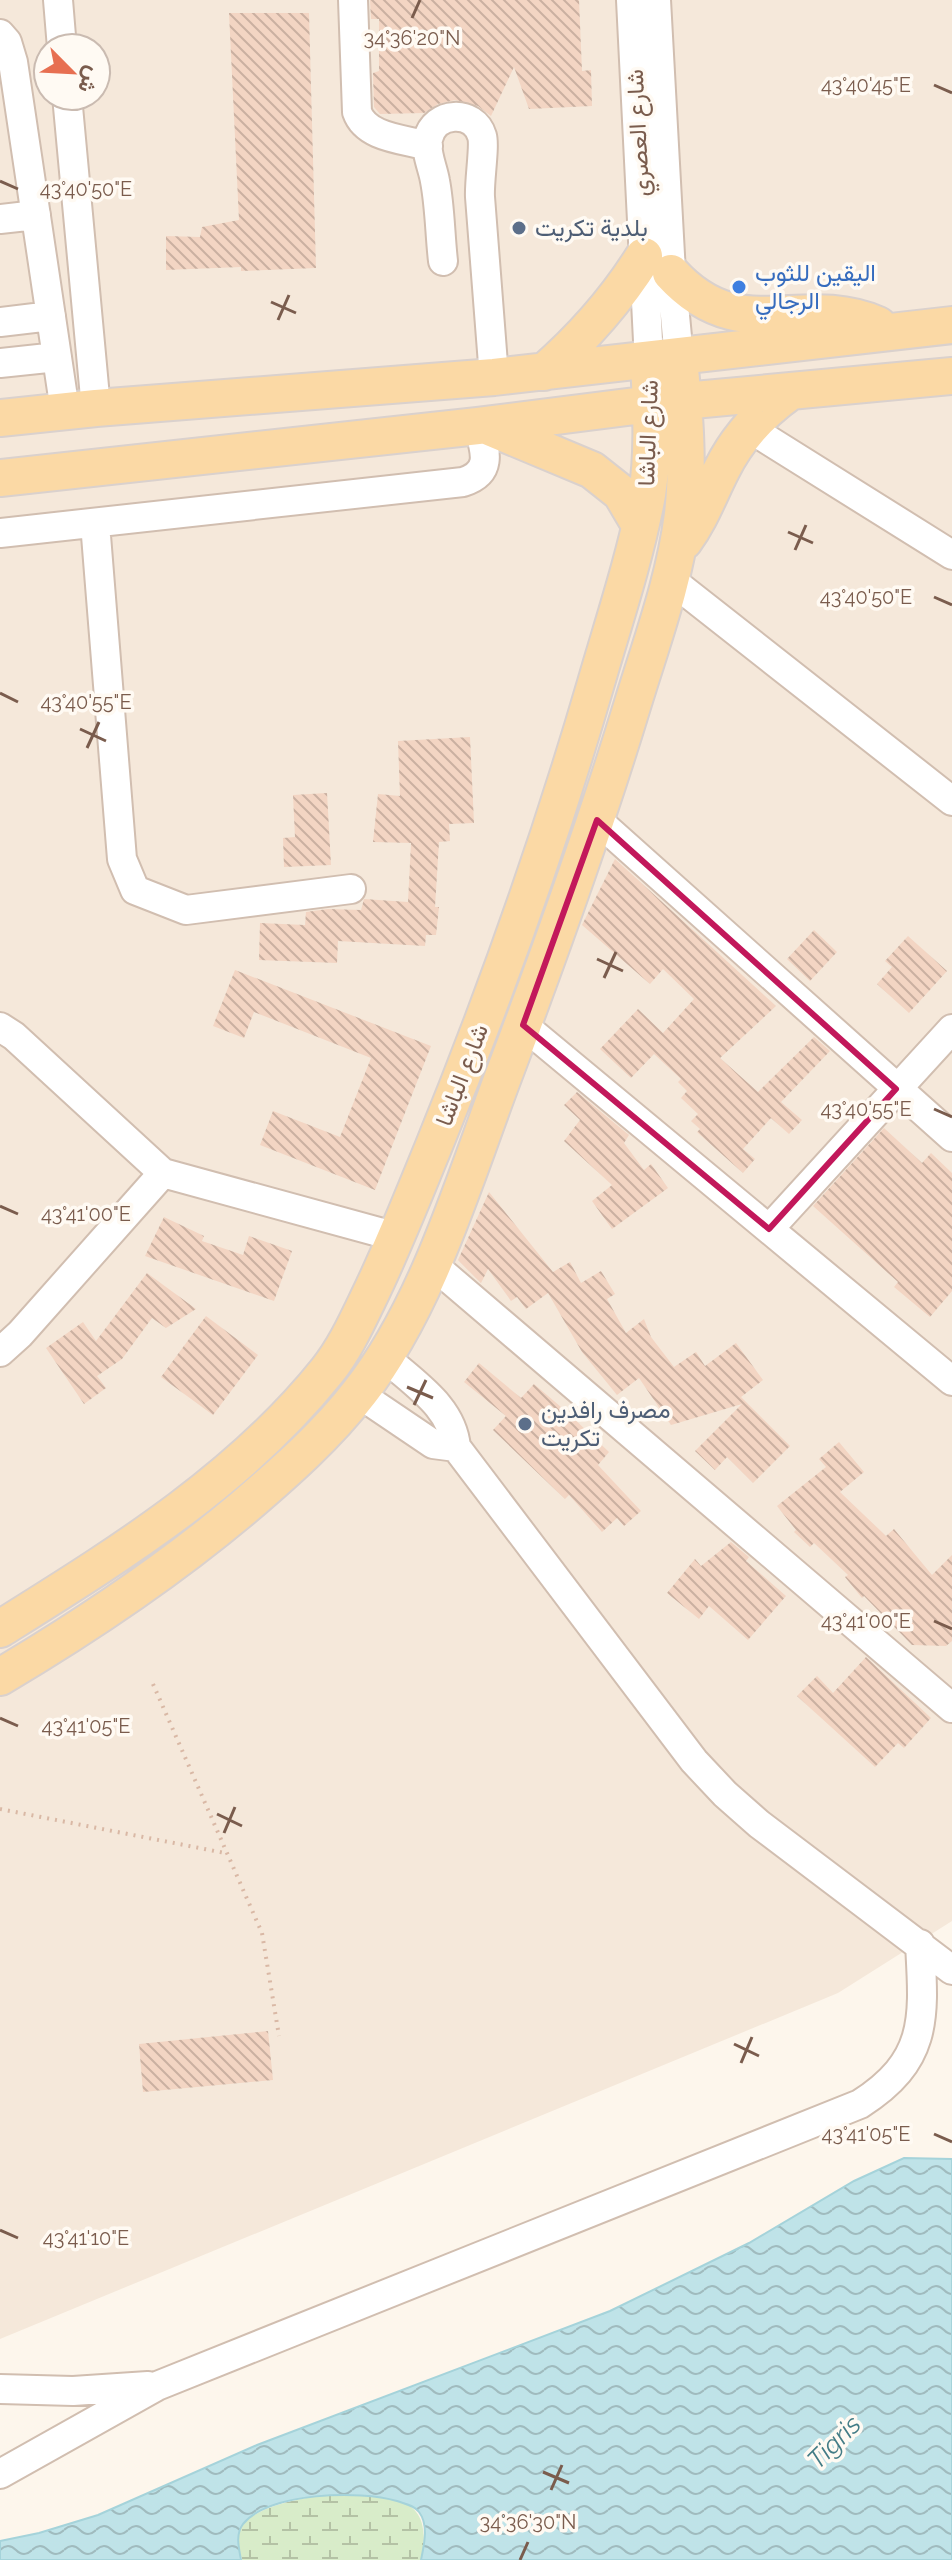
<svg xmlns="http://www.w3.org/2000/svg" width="952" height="2560" viewBox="0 0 952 2560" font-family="Raleway,Vazirmatn,sans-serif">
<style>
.residential{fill:#f5e8da;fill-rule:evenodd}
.wetland{fill:url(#wetland-marsh)}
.water{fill:url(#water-waves);stroke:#a5d3da;stroke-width:2}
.building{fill:url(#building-back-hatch)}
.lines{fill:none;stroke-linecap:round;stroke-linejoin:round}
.minor-casing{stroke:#d1beb0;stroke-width:32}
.major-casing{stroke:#dad1cd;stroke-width:40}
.path{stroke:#d9b8a5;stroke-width:4;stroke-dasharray:2 6;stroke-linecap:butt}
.minor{stroke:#fff;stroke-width:28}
.major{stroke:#fbd9a5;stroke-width:36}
.marked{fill:none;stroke:#c2185b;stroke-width:6;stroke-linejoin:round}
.ticks{fill:none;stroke:#7a5c4d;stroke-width:3}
.service-dot{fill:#5c6f8a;stroke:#fffaf3;stroke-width:3}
.shop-dot{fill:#3f7fe0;stroke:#fffaf3;stroke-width:3}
.labels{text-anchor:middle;stroke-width:7;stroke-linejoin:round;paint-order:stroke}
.street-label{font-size:24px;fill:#7a5c4d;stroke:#fffaf3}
.service-label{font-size:24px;fill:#4e5e75;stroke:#fffaf3;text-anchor:start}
.shop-label{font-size:24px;fill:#366cbe;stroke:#fffaf3;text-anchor:start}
.water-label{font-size:26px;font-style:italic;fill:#437c86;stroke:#fffaf3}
.ticks-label{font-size:20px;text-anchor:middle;fill:#7a5c4d;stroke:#fffaf3;stroke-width:7;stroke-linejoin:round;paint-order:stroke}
</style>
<defs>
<pattern id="wetland-marsh" width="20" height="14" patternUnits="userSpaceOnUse" patternTransform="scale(2)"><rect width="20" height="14" fill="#d8ecc9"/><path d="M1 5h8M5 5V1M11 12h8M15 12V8" fill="none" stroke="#b4c2a5"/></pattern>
<pattern id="water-waves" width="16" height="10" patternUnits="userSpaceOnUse" patternTransform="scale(2)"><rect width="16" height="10" fill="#bfe3e8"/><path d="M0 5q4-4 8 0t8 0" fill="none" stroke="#a0bbbe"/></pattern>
<pattern id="building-back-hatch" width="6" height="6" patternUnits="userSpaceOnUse" patternTransform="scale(2)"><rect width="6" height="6" fill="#f3d5c3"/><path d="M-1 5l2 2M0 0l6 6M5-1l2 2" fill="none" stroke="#cab0a1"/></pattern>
</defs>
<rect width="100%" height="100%" fill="#fdf6ec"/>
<!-- residential -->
<path class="residential" d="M 0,0 L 952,0 L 952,1921 L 838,1993 L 0,2339 ZM 48,48 L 96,48 L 96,96 L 48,96 Z"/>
<!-- wetland -->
<path class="wetland" d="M 338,2494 C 389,2496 436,2493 421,2560 L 241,2560 C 240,2552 237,2543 238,2535 C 244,2505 312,2496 338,2494 Z"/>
<!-- water -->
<path class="water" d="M 904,2158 L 952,2159 L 952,2560 L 421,2560 C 424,2545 429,2525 419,2512 C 414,2505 405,2504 397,2501 C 360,2490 269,2492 243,2524 C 235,2535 239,2548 241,2560 L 0,2560 L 0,2541 L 39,2533 L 98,2515 L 257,2445 L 610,2311 L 749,2243 L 854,2181 Z"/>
<!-- building -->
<path class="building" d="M 370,0 L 579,0 L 582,71 L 591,70 L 592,106 L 529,109 L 514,67 L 491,116 L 478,106 L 455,100 L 438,104 L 424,113 L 380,114 L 374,107 L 373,73 L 379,71 L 379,19 L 371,19 Z
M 229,13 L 309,13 L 316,268 L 241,271 L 241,267 L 166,270 L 166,236 L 200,237 L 202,227 L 239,220 Z
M 470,737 L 474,823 L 449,824 L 450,841 L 439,842 L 435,907 L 439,907 L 436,935 L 426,935 L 425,946 L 338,941 L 337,963 L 259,960 L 260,923 L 305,925 L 306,912 L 328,909 L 361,910 L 364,899 L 408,902 L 411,843 L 373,842 L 378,794 L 400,796 L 398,741 Z
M 327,793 L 331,865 L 284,867 L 283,838 L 295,837 L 293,795 Z
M 615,859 L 776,1006 L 720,1058 L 758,1092 L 814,1037 L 830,1051 L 781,1102 L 802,1120 L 789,1134 L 771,1118 L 743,1149 L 755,1159 L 743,1173 L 697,1132 L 700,1129 L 691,1121 L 698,1114 L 681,1098 L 687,1091 L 678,1082 L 681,1079 L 654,1054 L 631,1078 L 600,1049 L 638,1009 L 663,1033 L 694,999 L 663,969 L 650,984 L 582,925 Z
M 814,930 L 837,952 L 810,981 L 787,959 Z
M 908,936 L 947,971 L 909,1013 L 877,984 L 892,967 L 885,961 Z
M 235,970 L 431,1046 L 375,1190 L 260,1145 L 273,1111 L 340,1137 L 371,1058 L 254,1012 L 244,1038 L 213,1026 Z
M 577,1092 L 629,1135 L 624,1143 L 644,1170 L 651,1164 L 668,1188 L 612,1229 L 592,1201 L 612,1185 L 564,1141 L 580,1120 L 564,1105 Z
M 884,1128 L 922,1163 L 931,1153 L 952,1173 L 952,1291 L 930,1317 L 894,1287 L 898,1282 L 813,1206 Z
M 489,1192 L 553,1272 L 570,1262 L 581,1283 L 601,1271 L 615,1294 L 607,1299 L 626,1333 L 644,1319 L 651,1337 L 674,1367 L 696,1352 L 705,1366 L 736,1343 L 763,1380 L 741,1397 L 790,1446 L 753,1483 L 727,1457 L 715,1470 L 695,1451 L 742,1404 L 671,1425 L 639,1378 L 617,1395 L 582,1352 L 548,1293 L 526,1309 L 517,1297 L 511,1301 L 488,1269 L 481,1283 L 458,1260 Z
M 164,1217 L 204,1236 L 202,1241 L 243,1255 L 249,1236 L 292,1251 L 274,1301 L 145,1256 Z
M 147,1273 L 196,1309 L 166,1328 L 152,1318 L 122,1359 L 97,1376 L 106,1388 L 84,1404 L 46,1348 L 83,1322 L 96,1341 Z
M 206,1316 L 258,1355 L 213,1415 L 161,1377 Z
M 479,1363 L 521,1398 L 534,1384 L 568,1413 L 609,1452 L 598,1465 L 641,1511 L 624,1526 L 617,1518 L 602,1532 L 569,1495 L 565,1499 L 493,1430 L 506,1416 L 464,1382 Z
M 839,1442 L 864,1472 L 840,1492 L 886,1536 L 894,1529 L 932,1575 L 952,1555 L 952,1641 L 946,1646 L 912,1645 L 864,1596 L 862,1598 L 845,1577 L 848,1575 L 814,1543 L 810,1547 L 794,1532 L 796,1530 L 777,1506 L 826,1467 L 819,1459 Z
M 731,1542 L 749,1557 L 746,1561 L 786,1596 L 748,1640 L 709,1606 L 699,1619 L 667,1593 L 695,1559 L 701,1566 Z
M 866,1657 L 931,1718 L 904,1748 L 898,1743 L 875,1767 L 797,1696 L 817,1676 L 833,1693 Z
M 268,2031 L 273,2080 L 143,2092 L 139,2044 Z"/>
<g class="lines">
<!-- minor casing -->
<g class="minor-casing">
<path id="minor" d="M 58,0 L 62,48
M 353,0 L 357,112 C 366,138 404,139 428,146
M 631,0 L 649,361
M 656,0 L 671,273 L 679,358
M 0,34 L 7,42 L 13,62 L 65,411
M 67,96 L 96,408
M 0,219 L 36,215
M 443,261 C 440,235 440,207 435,181 C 433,168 425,152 428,139 C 434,111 474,109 482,136 C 485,146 479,182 480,197 L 494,377
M 0,322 L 51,316
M 0,363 L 57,357
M 749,428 L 952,555
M 95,523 L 122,859 L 135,890 L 186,910 L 351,889
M 0,533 L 463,482 C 494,472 485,450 478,426
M 671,580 L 952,801
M 597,820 L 952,1137
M 523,1025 L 952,1381
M 0,1027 L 14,1036 L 163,1173 L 397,1237
M 769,1229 L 952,1029
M 432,1264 L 952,1708
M 0,1352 L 20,1334 L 163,1173
M 386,1358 C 414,1384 452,1406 456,1447 L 694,1761 L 725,1794 L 759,1824 L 952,1970
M 359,1394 L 433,1444 L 456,1447
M 0,2389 L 73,2391 L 148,2386
M 0,2474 L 157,2386 L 860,2104 C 929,2060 924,2017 920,1944"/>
</g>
<!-- major casing -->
<g class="major-casing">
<path id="major" d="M 671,273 C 740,349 799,291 878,325
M 544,372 C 584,337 616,301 644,256
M 0,418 L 96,408 L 494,377 L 952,325
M 489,427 L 592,470 L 621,493 L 640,525
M 0,478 L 478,426 L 651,404 L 952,376
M 684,541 C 701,518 709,494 722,469 C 738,437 761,412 791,391
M 0,1629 C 118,1555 239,1481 327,1371 C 344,1350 356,1324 368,1299 C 392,1250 412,1199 433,1148 C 495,996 550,841 596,683 C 614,621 635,558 647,495 C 654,451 651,406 649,361
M 0,1677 C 86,1626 167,1572 244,1507 C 285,1472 327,1435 360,1392 C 429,1304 465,1177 505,1072 C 551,950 595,828 633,703 C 652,641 675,579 683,514 C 689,462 684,410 679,358"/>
</g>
<!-- path -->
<path class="path" d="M 153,1684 L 262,1933 L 279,2036
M 0,1809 L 225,1853"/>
<!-- minor -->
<use href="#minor" class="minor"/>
<!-- major -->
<use href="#major" class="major"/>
</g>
<!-- marked area -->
<path class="marked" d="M 597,820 L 896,1089 L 769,1229 L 523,1025 Z"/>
<!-- ticks -->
<path class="ticks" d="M 412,18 L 420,0M 934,85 L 952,93M 0,181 L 18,189M 271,302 L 296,313M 278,320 L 289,295M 788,532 L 813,543M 795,550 L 806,525M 934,597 L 952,605M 0,693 L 18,702M 80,729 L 106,741M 87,748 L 99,722M 597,959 L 623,971M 604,978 L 616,952M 934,1109 L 952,1117M 0,1206 L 18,1214M 407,1387 L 433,1398M 414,1405 L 426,1380M 934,1621 L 952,1629M 0,1718 L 18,1726M 217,1814 L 242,1826M 224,1833 L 235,1807M 734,2044 L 759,2056M 741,2063 L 752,2037M 934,2134 L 952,2142M 0,2230 L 18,2238M 543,2472 L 569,2483M 551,2490 L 562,2465M 520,2560 L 528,2542"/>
<!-- markers -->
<g class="service-dot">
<circle cx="519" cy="228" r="8"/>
<circle cx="525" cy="1424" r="8"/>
</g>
<circle class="shop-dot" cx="739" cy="287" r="8"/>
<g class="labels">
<!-- street labels -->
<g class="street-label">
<text transform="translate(638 133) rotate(-93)" y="8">شارع العصري</text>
<text transform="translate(648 433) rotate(-88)" y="8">شارع الباشا</text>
<text transform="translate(462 1075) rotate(-69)" y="8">شارع الباشا</text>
</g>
<!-- service labels -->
<g class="service-label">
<text x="535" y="236">بلدية تكريت</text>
<text x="541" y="1418">مصرف رافدين<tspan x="541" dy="28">تكريت</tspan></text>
</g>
<!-- shop labels -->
<g class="shop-label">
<text x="755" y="281">اليقين للثوب<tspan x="755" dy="28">الرجالي</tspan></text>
</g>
<!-- water labels -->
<g class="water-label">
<text transform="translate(834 2442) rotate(-45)" y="9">Tigris</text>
</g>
</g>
<g class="ticks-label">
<text x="412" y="45">34°36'20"N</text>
<text x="866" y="92">43°40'45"E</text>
<text x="86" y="196">43°40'50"E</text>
<text x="866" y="604">43°40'50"E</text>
<text x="86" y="709">43°40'55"E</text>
<text x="866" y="1116">43°40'55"E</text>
<text x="86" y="1221">43°41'00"E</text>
<text x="866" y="1628">43°41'00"E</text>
<text x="86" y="1733">43°41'05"E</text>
<text x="866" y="2141">43°41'05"E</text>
<text x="86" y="2245">43°41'10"E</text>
<text x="528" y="2529">34°36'30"N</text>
</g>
<!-- north arrow -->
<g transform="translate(72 72) rotate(114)"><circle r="38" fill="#fffaf3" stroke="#cabbb1" stroke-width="2"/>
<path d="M0-6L14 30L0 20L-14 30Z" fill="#e76f51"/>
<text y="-12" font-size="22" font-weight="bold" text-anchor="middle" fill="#7a5c4d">ش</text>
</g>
</svg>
